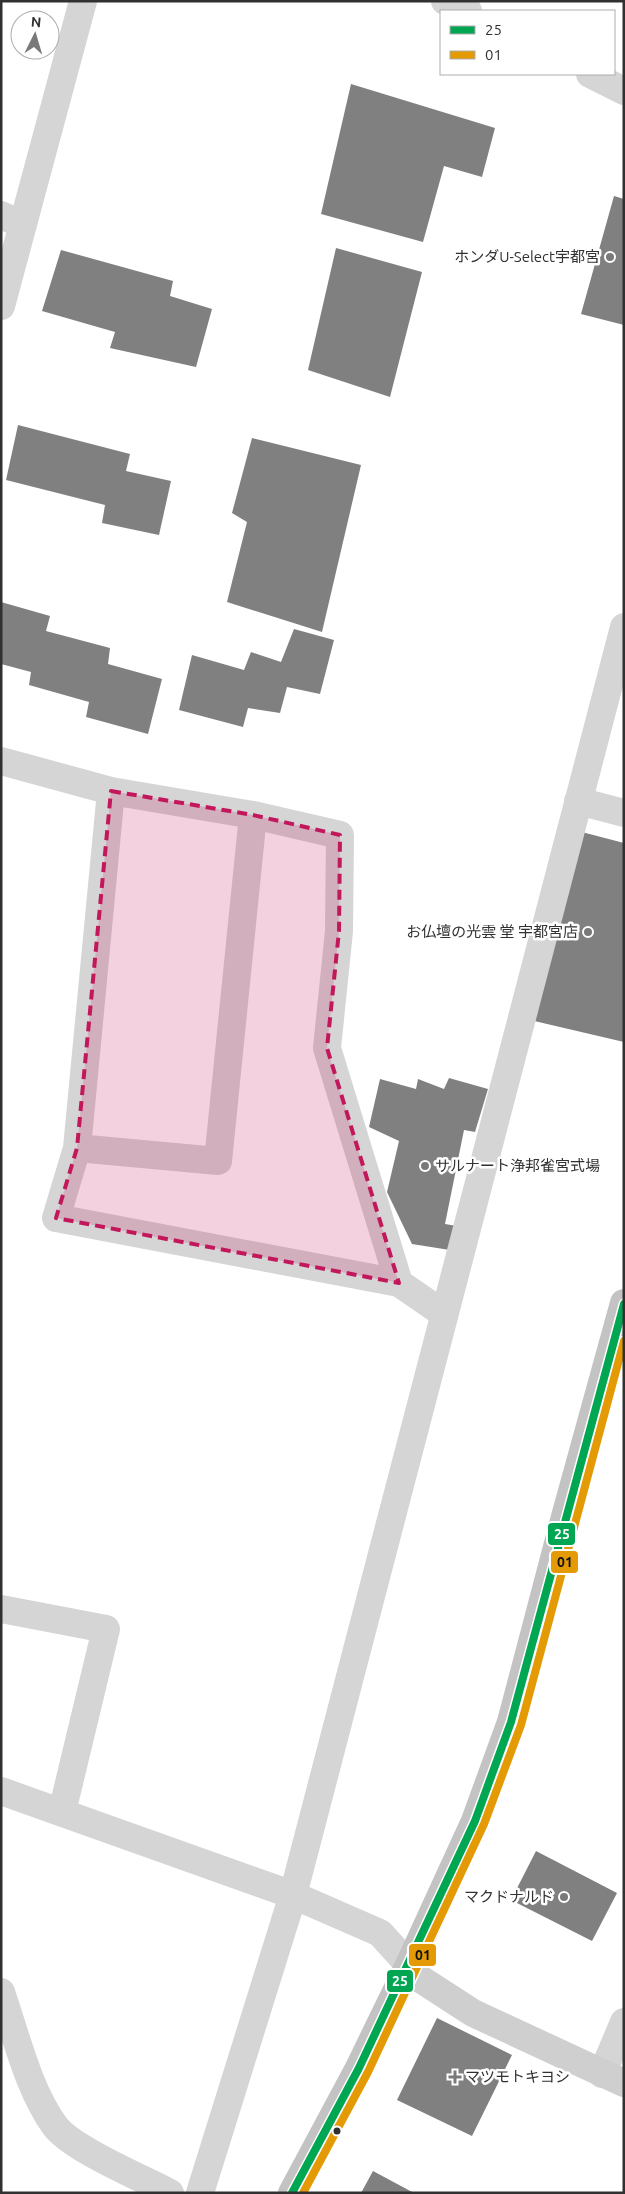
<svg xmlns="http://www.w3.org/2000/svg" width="625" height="2194" viewBox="0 0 625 2194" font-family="Ubuntu,'Noto Sans JP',sans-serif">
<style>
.building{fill:#808080}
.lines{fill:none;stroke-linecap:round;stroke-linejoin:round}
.street{stroke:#d5d5d5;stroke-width:28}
.secondary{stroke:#cfcfcf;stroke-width:28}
.highway{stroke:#c3c3c3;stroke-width:28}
.bus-1-casing{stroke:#fff;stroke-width:11}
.bus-2-casing{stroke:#fff;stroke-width:11}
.bus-1{stroke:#00a651;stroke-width:8}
.bus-2{stroke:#e39a05;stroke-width:8}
.marked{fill:#c2185b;fill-opacity:0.2;stroke:#c2185b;stroke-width:4;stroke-dasharray:10 6;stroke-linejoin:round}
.poi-dot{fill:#797979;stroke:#fff;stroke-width:2}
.bus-dot{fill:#313131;stroke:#fff;stroke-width:2}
.labels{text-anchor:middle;stroke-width:5;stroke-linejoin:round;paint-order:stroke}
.poi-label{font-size:15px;fill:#313131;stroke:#fff;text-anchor:end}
.line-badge{stroke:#fff;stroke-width:2}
.badge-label{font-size:14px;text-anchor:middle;font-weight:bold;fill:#fff}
.pale-badge-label{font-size:14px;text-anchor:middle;font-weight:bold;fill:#111}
</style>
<rect width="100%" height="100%" fill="#fff"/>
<!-- building -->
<path class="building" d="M 351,84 L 495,128 L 482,177 L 444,166 L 423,242 L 321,214 Z
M 614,196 L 624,199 L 624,325 L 581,314 Z
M 336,248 L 422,272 L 390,397 L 308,370 Z
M 61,250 L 173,281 L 170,296 L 212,309 L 196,367 L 110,348 L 115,332 L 42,311 Z
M 18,425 L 130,454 L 126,471 L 171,481 L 159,535 L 102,523 L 105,505 L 6,480 Z
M 252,438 L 361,465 L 322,632 L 227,602 L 247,522 L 232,513 Z
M 1,602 L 50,616 L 46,631 L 110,648 L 108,664 L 162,679 L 148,734 L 86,717 L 89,702 L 29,685 L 31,672 L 1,664 Z
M 294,629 L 334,640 L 320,694 L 287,687 L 280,713 L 248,708 L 243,727 L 179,710 L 192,655 L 244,670 L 251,652 L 281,662 Z
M 578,831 L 624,843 L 624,1042 L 530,1020 Z
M 449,1078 L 488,1089 L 475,1132 L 464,1130 L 445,1224 L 463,1227 L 456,1251 L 412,1244 L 387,1192 L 399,1141 L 369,1127 L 380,1079 L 416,1089 L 418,1079 L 444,1089 Z
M 536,1851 L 617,1893 L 592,1941 L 511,1900 Z
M 437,2018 L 512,2055 L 472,2136 L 397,2100 Z
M 373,2171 L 414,2193 L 361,2193 Z"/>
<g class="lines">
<!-- street -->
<path class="street" d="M 445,1 L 468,11
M 590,74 L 624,91
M 1,215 L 23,225
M 1,306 L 83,1
M 1,761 L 111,791 L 253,815 L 340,835 L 339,931 L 327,1048 L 399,1283 L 444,1314
M 111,791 L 77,1148 L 56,1218 L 399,1283
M 578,801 L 624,813
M 77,1148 L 218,1161 L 253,815
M 1,1609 L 106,1629 L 62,1812
M 1,1791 L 293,1895 L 380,1933 L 409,1965
M 1,1992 C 16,2035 28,2089 55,2126 C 72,2149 142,2178 170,2193
M 602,2074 L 624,2022
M 200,2193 L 293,1895 L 624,627"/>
<!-- secondary -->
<path class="secondary" d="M 409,1965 L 419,1978 L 473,2013 L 624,2083"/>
<!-- highway -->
<path class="highway" d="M 292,2193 L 359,2068 L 409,1965 L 475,1821 L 511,1722 L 566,1513 L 624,1303"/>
<!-- bus-1 casing -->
<g class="bus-1-casing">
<path id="bus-1" d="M 292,2193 L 359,2068 L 475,1821 L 511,1722 L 624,1304"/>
</g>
<!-- bus-2 casing -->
<g class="bus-2-casing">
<path id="bus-2" d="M 303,2193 L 368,2072 L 484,1824 L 521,1725 L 624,1341"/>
</g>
<!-- bus-1 -->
<use href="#bus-1" class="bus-1"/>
<!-- bus-2 -->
<use href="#bus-2" class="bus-2"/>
</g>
<!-- marked area -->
<path class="marked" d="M 111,791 L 253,815 L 340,835 L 339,931 L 327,1048 L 399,1283 L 56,1218 L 77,1148 Z"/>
<!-- markers -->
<g class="poi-dot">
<circle cx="610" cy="257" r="5"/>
<circle cx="588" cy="932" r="5"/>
<circle cx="425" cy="1166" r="5"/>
<circle cx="564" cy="1897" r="5"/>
<path d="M452.5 2069.5h5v5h5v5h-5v5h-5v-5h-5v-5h5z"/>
</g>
<circle class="bus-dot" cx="337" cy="2131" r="4.5"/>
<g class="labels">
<!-- poi labels -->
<g class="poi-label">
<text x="600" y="262">ホンダU-Select宇都宮</text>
<text x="578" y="937">お仏壇の光雲 堂 宇都宮店</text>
<text x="435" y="1171" text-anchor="start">サルナート浄邦雀宮式場</text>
<text x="554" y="1902">マクドナルド</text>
<text x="465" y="2082" text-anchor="start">マツモトキヨシ</text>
</g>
</g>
<g class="line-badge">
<rect x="547" y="1522" width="29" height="24" rx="5" fill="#00a651"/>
<rect x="550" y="1550" width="29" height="24" rx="5" fill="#e39a05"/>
<rect x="408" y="1943" width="29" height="24" rx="5" fill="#e39a05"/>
<rect x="386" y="1969" width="28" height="24" rx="5" fill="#00a651"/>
</g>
<g class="badge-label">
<text x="562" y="1539">25</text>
<text x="400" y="1986">25</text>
</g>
<g class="pale-badge-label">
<text x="565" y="1567">01</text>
<text x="423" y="1960">01</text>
</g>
<!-- border -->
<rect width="625" height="2194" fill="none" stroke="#313131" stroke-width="5"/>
<!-- legend -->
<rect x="440" y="10" width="175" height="65" fill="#ffffff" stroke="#adadad"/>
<rect x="450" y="26" width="25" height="8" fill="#00a651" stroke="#adadad"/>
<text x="485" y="35" font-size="15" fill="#313131">25</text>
<rect x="450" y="51" width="25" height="8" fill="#e39a05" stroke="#adadad"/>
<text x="485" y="60" font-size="15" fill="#313131">01</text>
<!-- north arrow -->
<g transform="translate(35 35) rotate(5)"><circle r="24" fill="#ffffff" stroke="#adadad"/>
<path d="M0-4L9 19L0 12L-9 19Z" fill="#797979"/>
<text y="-8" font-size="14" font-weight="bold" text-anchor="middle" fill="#313131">N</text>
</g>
</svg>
